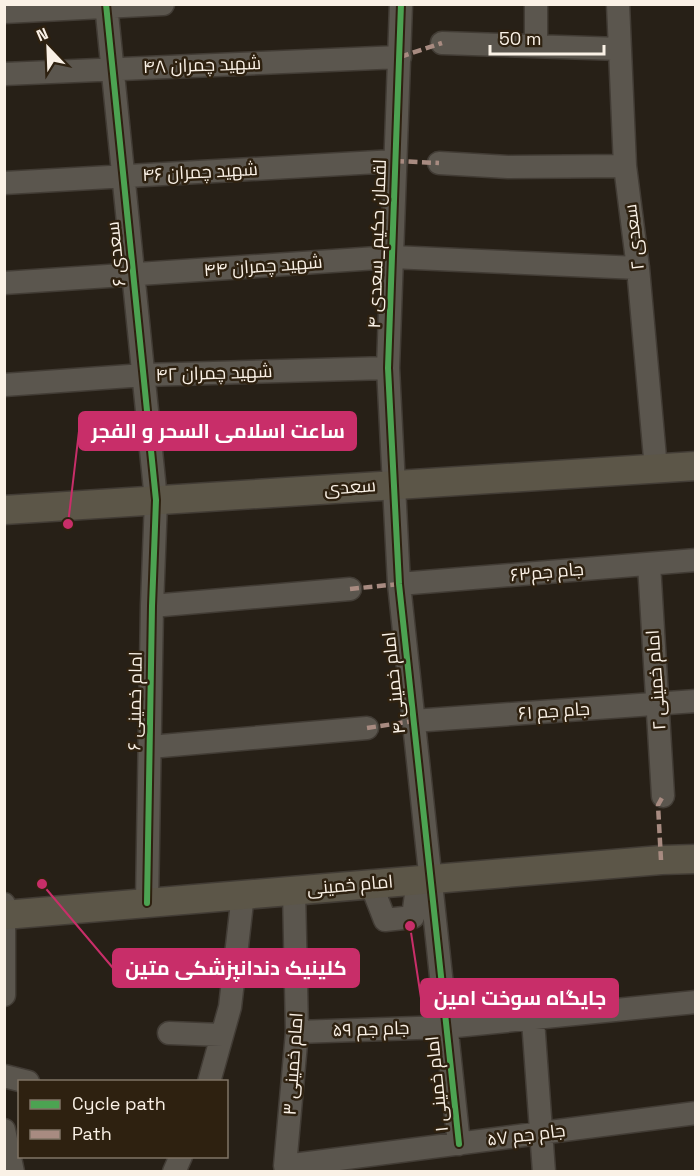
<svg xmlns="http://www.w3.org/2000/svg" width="700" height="1176" viewBox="0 0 700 1176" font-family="'Space Grotesk',Cairo,sans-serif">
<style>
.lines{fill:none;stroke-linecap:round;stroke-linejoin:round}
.minor-casing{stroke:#423c35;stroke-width:25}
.major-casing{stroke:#423c35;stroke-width:31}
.minor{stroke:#5b564e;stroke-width:22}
.major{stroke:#5c5648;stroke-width:28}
.quiet{stroke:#a88b81;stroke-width:4.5;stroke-dasharray:9 4.5;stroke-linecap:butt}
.cycleway-casing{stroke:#2e2110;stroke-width:10}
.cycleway{stroke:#4ca352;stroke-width:6}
.labels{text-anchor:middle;stroke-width:5;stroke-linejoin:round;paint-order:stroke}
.street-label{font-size:18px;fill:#faf1e6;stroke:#2e2110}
.leader{fill:none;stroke:#c82e69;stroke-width:2}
.callout-dot{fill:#c82e69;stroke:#2e2110;stroke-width:2}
.callout{fill:#c82e69;stroke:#c82e69;stroke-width:2}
.callout-label{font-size:20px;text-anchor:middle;font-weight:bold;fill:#fff}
</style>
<rect width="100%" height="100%" fill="#272017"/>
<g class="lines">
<!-- minor casing -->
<g class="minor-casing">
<path id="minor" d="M 106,4 L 156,500 L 152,606 L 147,903
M 401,4 L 388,368 L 399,584 L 459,1144
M 536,4 L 536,46
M 618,4 L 625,166 L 638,268 L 656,469
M 4,12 L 163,4
M 442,43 L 620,49
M 4,74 L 400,57
M 439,163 L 508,167 L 625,166
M 4,183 L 395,161
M 4,283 L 392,257 L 638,268
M 4,385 L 144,375 L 388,368
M 649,564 L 663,796
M 399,584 L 696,560
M 152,606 L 350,589
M 413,721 L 696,701
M 150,747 L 367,728
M 371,884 L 385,920 L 413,917 L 418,879
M 294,890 L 297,1032 L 285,1166 L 696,1113
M 4,904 L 4,995
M 533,1020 L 544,1172
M 297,1032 L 446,1027 L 696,1002
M 169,1033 L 222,1035
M 4,1076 L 28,1082
M 209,1082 L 230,1007 L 243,894
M 4,1130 L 13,1172
M 174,1172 L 181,1156"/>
</g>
<!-- major casing -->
<g class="major-casing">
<path id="major" d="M 4,510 L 696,466
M 4,915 L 661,860 L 696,859"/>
</g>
<!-- minor -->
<use href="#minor" class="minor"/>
<!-- major -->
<use href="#major" class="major"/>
<!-- quiet -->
<path class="quiet" d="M 400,57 L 442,43
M 395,161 L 439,163
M 350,589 L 399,584
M 367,728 L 413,721
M 661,860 L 658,805 L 663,796"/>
<!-- cycleway casing -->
<g class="cycleway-casing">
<path id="cycleway" d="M 106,4 L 156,500 L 152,606 L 147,903
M 401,4 L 388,368 L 399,584 L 459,1144"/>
</g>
<!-- cycleway -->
<use href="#cycleway" class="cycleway"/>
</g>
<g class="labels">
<!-- street labels -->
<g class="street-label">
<text transform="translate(202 65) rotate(-2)" y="6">شهید چمران ۴۸</text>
<text transform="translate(200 172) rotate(-3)" y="6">شهید چمران ۴۶</text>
<text transform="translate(634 237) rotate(-97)" y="6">سعدی ۲</text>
<text transform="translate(377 244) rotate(-88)" y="6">لقمان حکیم_سعدی ۴</text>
<text transform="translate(116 254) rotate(-96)" y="6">سعدی ۶</text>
<text transform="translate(263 266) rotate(-4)" y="6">شهید چمران ۴۴</text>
<text transform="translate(214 373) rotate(-2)" y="6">شهید چمران ۴۲</text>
<text transform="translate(350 487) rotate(-4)" y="6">سعدی</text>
<text transform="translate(547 572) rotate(-5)" y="6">جام جم۶۳</text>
<text transform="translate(656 680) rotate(-94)" y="6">امام خمینی ۲</text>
<text transform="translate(394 683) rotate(-96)" y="6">امام خمینی ۴</text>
<text transform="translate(135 701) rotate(-89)" y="6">امام خمینی ۶</text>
<text transform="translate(554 711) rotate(-4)" y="6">جام جم ۶۱</text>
<text transform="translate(350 885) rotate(-5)" y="6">امام خمینی</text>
<text transform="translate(371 1029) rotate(-2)" y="6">جام جم ۵۹</text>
<text transform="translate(293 1064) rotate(-86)" y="6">امام خمینی ۳</text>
<text transform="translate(437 1084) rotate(-96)" y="6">امام خمینی ۱</text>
<text transform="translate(526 1135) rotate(-7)" y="6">جام جم ۵۷</text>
</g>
</g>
<!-- callouts -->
<path class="leader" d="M68 524L79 431M42 884L113 968M410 926L421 998"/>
<g class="callout-dot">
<circle cx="68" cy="524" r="6"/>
<circle cx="42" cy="884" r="6"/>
<circle cx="410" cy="926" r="6"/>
</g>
<g class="callout">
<rect x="79" y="412" width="277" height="38" rx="6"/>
<rect x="113" y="949" width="246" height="38" rx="6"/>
<rect x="421" y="979" width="197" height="38" rx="6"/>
</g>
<g class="callout-label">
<text x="218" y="438">ساعت اسلامی السحر و الفجر</text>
<text x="236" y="975">کلینیک دندانپزشکی متین</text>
<text x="520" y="1005">جایگاه سوخت امین</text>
</g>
<!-- border -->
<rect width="700" height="1176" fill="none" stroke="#faf1e6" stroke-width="12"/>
<!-- legend -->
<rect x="18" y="1080" width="210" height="78" fill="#2e2110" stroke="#807466" stroke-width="1.5"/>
<rect x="30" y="1100" width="30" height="9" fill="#4ca352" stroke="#807466" stroke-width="1.5"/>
<text x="72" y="1110" font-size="18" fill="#faf1e6">Cycle path</text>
<rect x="30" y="1130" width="30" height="9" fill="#a88b81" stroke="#807466" stroke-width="1.5"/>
<text x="72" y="1140" font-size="18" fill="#faf1e6">Path</text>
<!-- north arrow -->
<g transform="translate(48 48) rotate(337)" stroke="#2e2110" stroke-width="4.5" paint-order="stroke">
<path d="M0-4.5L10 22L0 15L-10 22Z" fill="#faf1e6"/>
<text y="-9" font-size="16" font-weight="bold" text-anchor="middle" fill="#faf1e6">N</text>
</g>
<!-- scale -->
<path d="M490 45v9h114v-9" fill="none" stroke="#faf1e6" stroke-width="3"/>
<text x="499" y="45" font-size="18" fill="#faf1e6" stroke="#2e2110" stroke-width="4.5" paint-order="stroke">50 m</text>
</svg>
